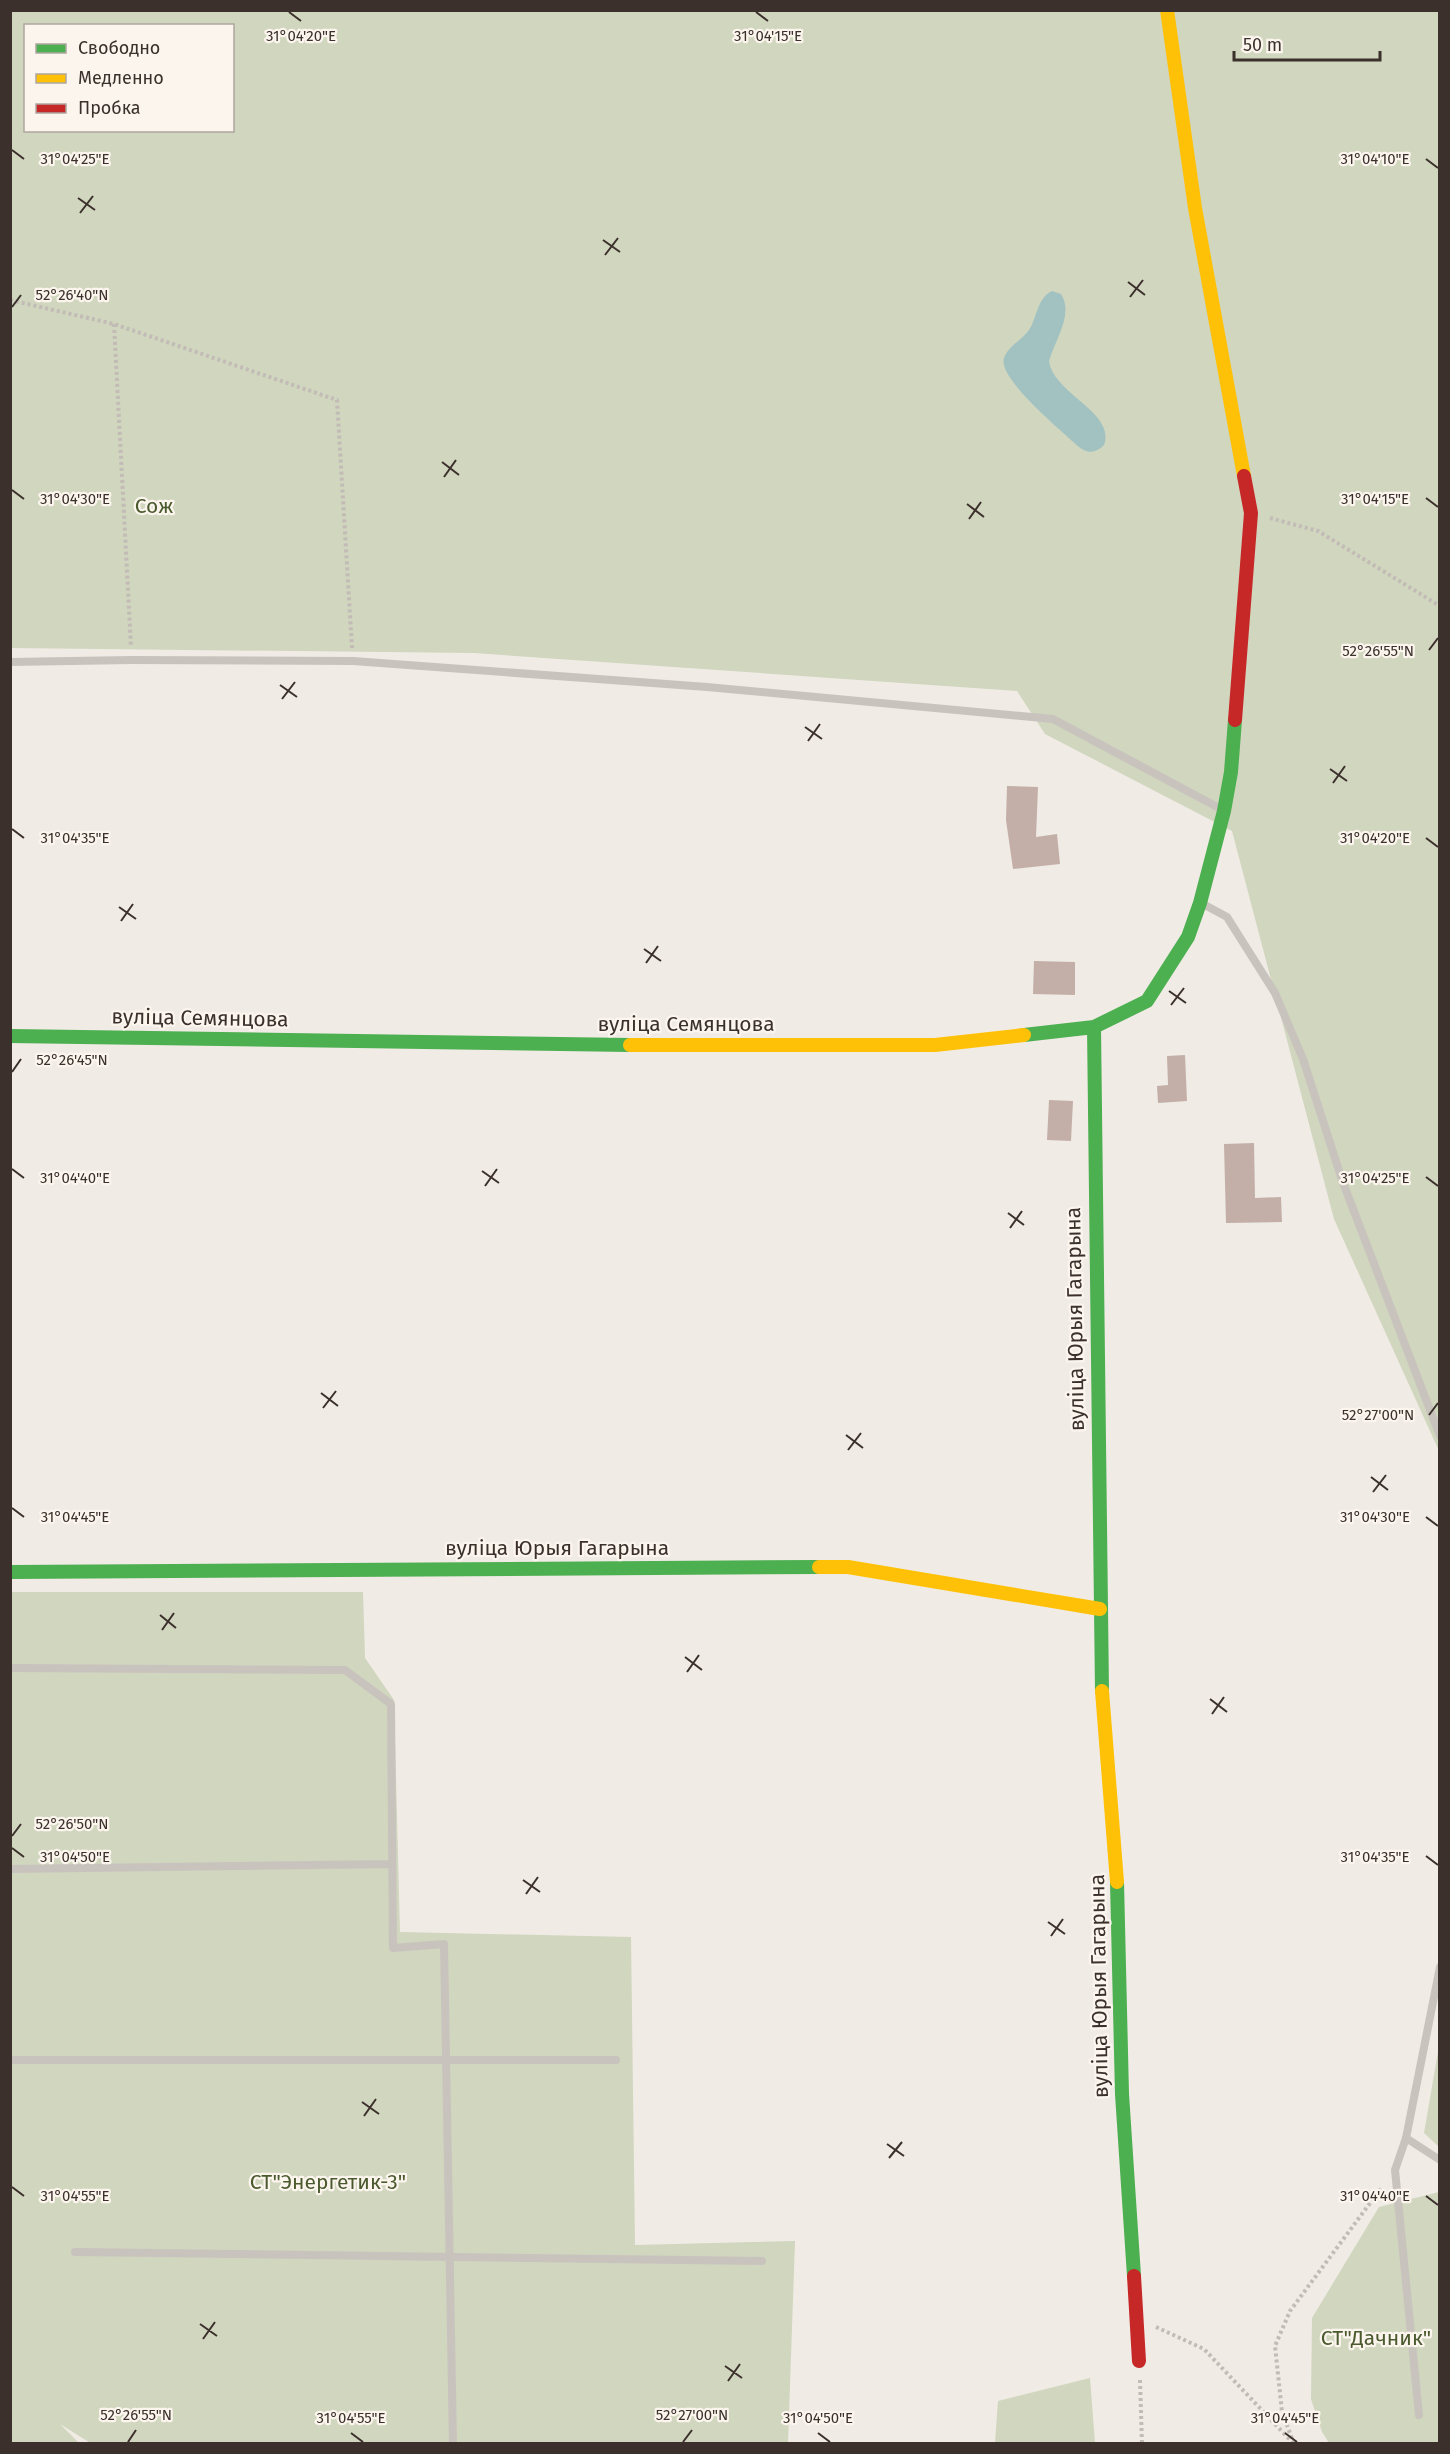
<svg xmlns="http://www.w3.org/2000/svg" width="1450" height="2454" viewBox="0 0 1450 2454" font-family="'Fira Sans',sans-serif">
<style>
.green{fill:#d1d6bf;fill-rule:evenodd}
.water{fill:#a1c2c1}
.building{fill:#c3afa7}
.lines{fill:none;stroke-linecap:round;stroke-linejoin:round}
.path{stroke:#c2bbb6;stroke-width:4;stroke-dasharray:3 3;stroke-linecap:butt}
.lane{stroke:#c9c3be;stroke-width:8}
.fast{stroke:#4caf50;stroke-width:14}
.slow{stroke:#ffc107;stroke-width:14}
.jam{stroke:#c62828;stroke-width:14}
.ticks{fill:none;stroke:#3b302b;stroke-width:2}
.labels{text-anchor:middle;stroke-width:4.5;stroke-linejoin:round;paint-order:stroke}
.park-label{font-size:21px;fill:#4a5a2e;stroke:#fbf5ee}
.street-label{font-size:21px;fill:#3b302b;stroke:#fbf5ee}
.ticks-label{font-size:15px;text-anchor:middle;fill:#3b302b;stroke:#fbf5ee;stroke-width:4.5;stroke-linejoin:round;paint-order:stroke}
</style>
<rect width="100%" height="100%" fill="#f0ebe5"/>
<!-- green -->
<path class="green" d="M 11,11 L 1439,11 L 1439,1451 L 1334,1219 L 1232,831 L 1045,734 L 1017,691 L 474,653 L 11,648 ZM 26,26 L 232,26 L 232,130 L 26,130 Z
M 11,1592 L 363,1592 L 365,1658 L 394,1700 L 400,1932 L 631,1937 L 635,2245 L 795,2241 L 788,2443 L 92,2444 L 60,2424 L 79,2443 L 11,2444 Z
M 1439,2046 L 1439,2147 L 1424,2133 Z
M 1439,2192 L 1439,2443 L 1329,2443 L 1322,2432 L 1311,2399 L 1312,2318 L 1379,2207 Z
M 1090,2378 L 1095,2443 L 995,2443 L 998,2401 Z"/>
<!-- water -->
<path class="water" d="M 1052,291 L 1061,294 C 1074,314 1055,340 1049,361 C 1053,394 1116,412 1104,445 C 1096,453 1088,454 1079,447 C 1063,432 997,378 1004,358 C 1009,345 1022,340 1029,330 C 1037,318 1037,298 1052,291 Z"/>
<!-- building -->
<path class="building" d="M 1007,786 L 1038,787 L 1036,837 L 1057,834 L 1060,864 L 1013,869 L 1006,820 Z
M 1034,961 L 1075,962 L 1075,995 L 1033,994 Z
M 1185,1055 L 1187,1101 L 1158,1103 L 1157,1086 L 1168,1085 L 1167,1056 Z
M 1049,1100 L 1073,1101 L 1071,1141 L 1047,1140 Z
M 1254,1143 L 1255,1198 L 1281,1197 L 1282,1222 L 1226,1223 L 1224,1144 Z"/>
<g class="lines">
<!-- path -->
<path class="path" d="M 10,300 L 114,324 L 337,400 L 352,648
M 114,324 L 131,647
M 1270,518 L 1318,531 L 1440,606
M 1156,2327 L 1204,2349 L 1293,2443
M 1140,2380 L 1142,2444
M 1294,2444 L 1282,2412 L 1275,2346 L 1290,2311 L 1382,2187"/>
<!-- lane -->
<path class="lane" d="M 10,662 L 131,660 L 353,661 L 707,687 L 1053,719 L 1221,809
M 1203,904 L 1227,917 L 1275,993 L 1303,1059 L 1342,1180 L 1440,1436
M 10,1668 L 345,1670 L 391,1704 L 393,1948 L 444,1944 L 453,2444
M 10,1869 L 392,1864
M 10,2060 L 616,2060
M 1406,2138 L 1440,2160
M 75,2252 L 762,2261
M 1419,2415 L 1395,2170 L 1406,2138 L 1440,1967"/>
<!-- fast -->
<path class="fast" d="M 1094,1027 L 1102,1691
M 1024,1035 L 1094,1027 L 1147,1001 L 1188,937 L 1200,903 L 1224,811 L 1231,772 L 1235,720
M 10,1036 L 630,1045
M 10,1572 L 819,1567
M 1117,1882 L 1122,2094 L 1134,2276"/>
<!-- slow -->
<path class="slow" d="M 1167,10 L 1195,208 L 1244,476
M 630,1045 L 935,1045 L 1024,1035
M 819,1567 L 848,1567 L 1100,1609
M 1102,1691 L 1117,1882"/>
<!-- jam -->
<path class="jam" d="M 1235,720 L 1251,513 L 1244,476
M 1134,2276 L 1139,2361"/>
</g>
<!-- ticks -->
<path class="ticks" d="M 289,12 L 301,21M 756,12 L 768,21M 12,150 L 24,159M 1426,159 L 1438,168M 78,198 L 95,210M 80,213 L 93,196M 603,240 L 620,252M 605,255 L 618,238M 1128,282 L 1145,295M 1130,297 L 1143,280M 12,307 L 21,295M 442,462 L 459,475M 444,477 L 456,460M 12,490 L 24,499M 1426,498 L 1438,507M 967,504 L 984,517M 969,519 L 981,502M 1429,650 L 1438,638M 280,685 L 297,697M 282,699 L 295,682M 805,727 L 822,739M 808,741 L 820,724M 1330,769 L 1347,781M 1333,783 L 1345,766M 12,829 L 24,838M 1426,838 L 1438,847M 119,907 L 136,919M 121,921 L 133,904M 644,949 L 661,961M 646,963 L 658,946M 1169,991 L 1186,1003M 1171,1005 L 1184,988M 12,1072 L 21,1059M 12,1169 L 24,1178M 482,1171 L 499,1183M 1426,1177 L 1438,1186M 485,1186 L 497,1169M 1008,1213 L 1024,1225M 1010,1228 L 1022,1211M 321,1393 L 338,1406M 323,1408 L 336,1391M 1429,1415 L 1438,1403M 846,1435 L 863,1448M 848,1450 L 861,1433M 1371,1477 L 1388,1490M 1373,1492 L 1386,1475M 12,1508 L 24,1517M 1426,1517 L 1438,1526M 160,1615 L 176,1628M 162,1630 L 174,1613M 685,1657 L 702,1670M 687,1672 L 699,1655M 1210,1699 L 1227,1712M 1212,1714 L 1224,1697M 12,1836 L 21,1824M 12,1848 L 24,1857M 1426,1856 L 1438,1865M 523,1880 L 540,1892M 526,1894 L 538,1877M 1048,1922 L 1065,1934M 1051,1936 L 1063,1919M 362,2102 L 379,2114M 364,2116 L 376,2099M 887,2144 L 904,2156M 889,2158 L 902,2142M 12,2187 L 24,2196M 1426,2196 L 1438,2205M 200,2324 L 217,2336M 203,2339 L 215,2322M 725,2366 L 742,2378M 728,2381 L 740,2364M 351,2433 L 363,2442M 818,2433 L 830,2442M 1285,2433 L 1297,2442M 128,2442 L 136,2430M 683,2442 L 692,2430"/>
<g class="labels">
<!-- park labels -->
<g class="park-label">
<text x="154" y="513">Сож</text>
<text x="328" y="2189">СТ"Энергетик-3"</text>
<text x="1376" y="2345">СТ"Дачник"</text>
</g>
<!-- street labels -->
<g class="street-label">
<text transform="translate(200 1018) rotate(1)" y="7">вуліца Семянцова</text>
<text x="686" y="1031">вуліца Семянцова</text>
<text transform="translate(1075 1319) rotate(-91)" y="7">вуліца Юрыя Гагарына</text>
<text x="557" y="1555">вуліца Юрыя Гагарына</text>
<text transform="translate(1099 1986) rotate(-91)" y="7">вуліца Юрыя Гагарына</text>
</g>
</g>
<g class="ticks-label">
<text x="301" y="41">31°04'20"E</text>
<text x="768" y="41">31°04'15"E</text>
<text x="1375" y="164">31°04'10"E</text>
<text x="75" y="164">31°04'25"E</text>
<text x="72" y="300">52°26'40"N</text>
<text x="1375" y="504">31°04'15"E</text>
<text x="75" y="504">31°04'30"E</text>
<text x="1378" y="656">52°26'55"N</text>
<text x="1375" y="843">31°04'20"E</text>
<text x="75" y="843">31°04'35"E</text>
<text x="72" y="1065">52°26'45"N</text>
<text x="1375" y="1183">31°04'25"E</text>
<text x="75" y="1183">31°04'40"E</text>
<text x="1378" y="1420">52°27'00"N</text>
<text x="1375" y="1522">31°04'30"E</text>
<text x="75" y="1522">31°04'45"E</text>
<text x="72" y="1829">52°26'50"N</text>
<text x="1375" y="1862">31°04'35"E</text>
<text x="75" y="1862">31°04'50"E</text>
<text x="1375" y="2201">31°04'40"E</text>
<text x="75" y="2201">31°04'55"E</text>
<text x="136" y="2420">52°26'55"N</text>
<text x="692" y="2420">52°27'00"N</text>
<text x="351" y="2423">31°04'55"E</text>
<text x="818" y="2423">31°04'50"E</text>
<text x="1285" y="2423">31°04'45"E</text>
</g>
<!-- border -->
<rect width="1450" height="2454" fill="none" stroke="#3b302b" stroke-width="24"/>
<!-- legend -->
<rect x="24" y="24" width="210" height="108" fill="#fbf5ee" stroke="#aea6a0" stroke-width="1.5"/>
<rect x="36" y="44" width="30" height="9" fill="#4caf50" stroke="#aea6a0" stroke-width="1.5"/>
<text x="78" y="54" font-size="18" fill="#3b302b">Свободно</text>
<rect x="36" y="74" width="30" height="9" fill="#ffc107" stroke="#aea6a0" stroke-width="1.5"/>
<text x="78" y="84" font-size="18" fill="#3b302b">Медленно</text>
<rect x="36" y="104" width="30" height="9" fill="#c62828" stroke="#aea6a0" stroke-width="1.5"/>
<text x="78" y="114" font-size="18" fill="#3b302b">Пробка</text>
<!-- scale -->
<path d="M1234 51v9h146v-9" fill="none" stroke="#3b302b" stroke-width="3"/>
<text x="1243" y="51" font-size="18" fill="#3b302b" stroke="#fbf5ee" stroke-width="4.5" paint-order="stroke">50 m</text>
</svg>
